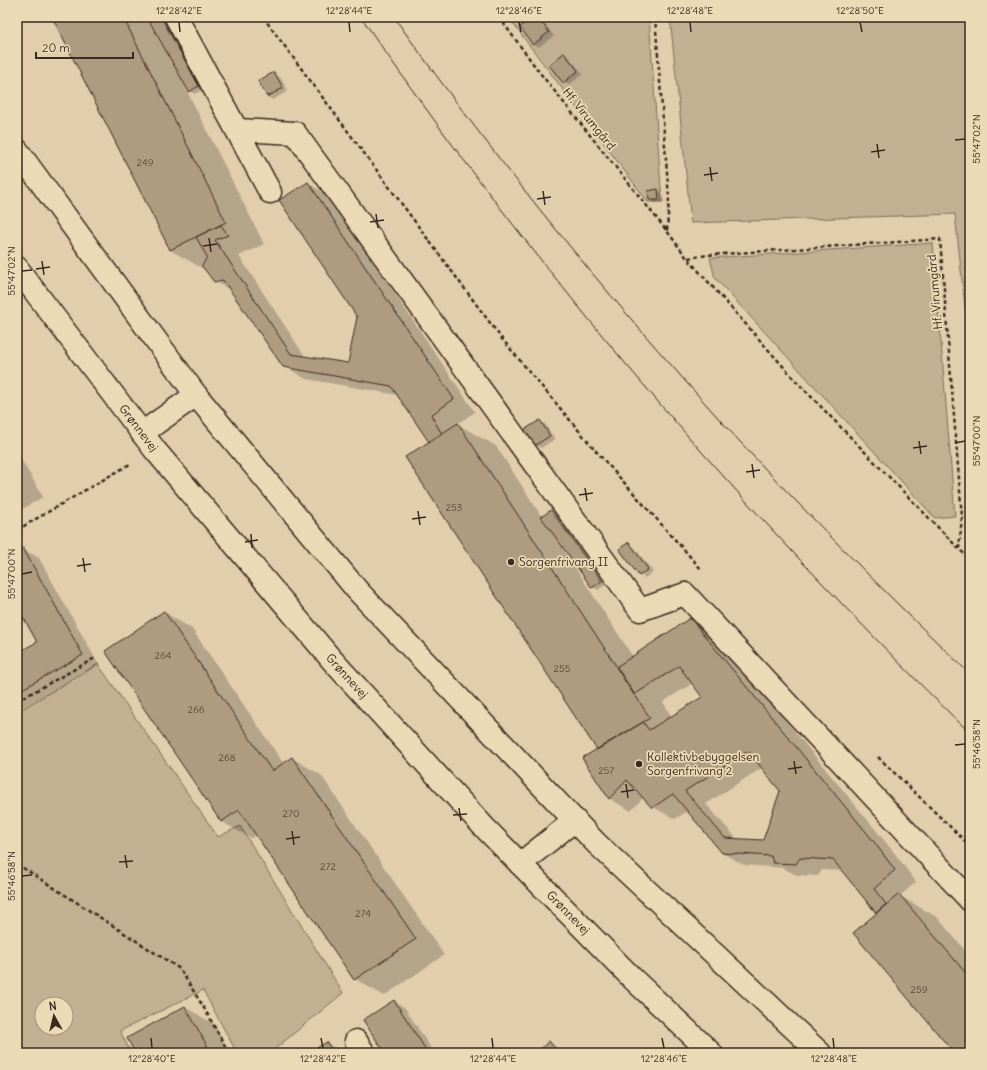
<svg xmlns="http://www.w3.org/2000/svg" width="987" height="1070" viewBox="0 0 987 1070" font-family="Delius,sans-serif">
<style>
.green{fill:#c3b092;stroke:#7f6d58;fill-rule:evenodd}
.shadow{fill:#0003;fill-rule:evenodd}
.building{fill:#ae9b80;stroke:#3b2a1e;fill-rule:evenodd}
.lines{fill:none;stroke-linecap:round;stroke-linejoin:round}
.minor-casing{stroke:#3b2a1e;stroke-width:25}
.path{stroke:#3b2a1e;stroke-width:2.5;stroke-dasharray:4 3;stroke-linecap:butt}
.minor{stroke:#ecd9b6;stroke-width:22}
.tram{stroke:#3b2a1e;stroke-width:1}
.ticks{fill:none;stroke:#3b2a1e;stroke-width:1.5}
.poi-dot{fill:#3b2a1e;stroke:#ecd9b6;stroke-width:1.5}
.labels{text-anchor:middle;stroke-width:3.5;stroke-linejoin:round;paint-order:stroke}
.number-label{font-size:10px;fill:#584636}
.street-label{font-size:12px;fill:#3b2a1e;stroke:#ecd9b6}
.poi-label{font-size:12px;fill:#3b2a1e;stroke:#ecd9b6;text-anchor:start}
.neatline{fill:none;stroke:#3b2a1e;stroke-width:1.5}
.ticks-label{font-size:10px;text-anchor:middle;fill:#3b2a1e}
</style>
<rect width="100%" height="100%" fill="#e2cead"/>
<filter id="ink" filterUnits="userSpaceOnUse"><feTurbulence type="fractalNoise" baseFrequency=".025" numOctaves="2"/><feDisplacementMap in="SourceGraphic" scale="8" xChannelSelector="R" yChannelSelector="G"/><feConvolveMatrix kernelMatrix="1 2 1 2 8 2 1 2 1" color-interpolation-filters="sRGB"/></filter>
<g filter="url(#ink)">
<!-- green -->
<path class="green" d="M 508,17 L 649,17 L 662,202 L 648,202 Z
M 670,17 L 970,17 L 970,354 L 955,214 L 691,223 Z
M 933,243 L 955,516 L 935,518 L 715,278 L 710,258 Z
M 98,664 L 218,837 L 240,826 L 343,993 L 270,1053 L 237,1053 L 203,990 L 120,1031 L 131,1053 L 17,1053 L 17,712 ZM 42,1004 L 66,1004 L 66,1028 L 42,1028 Z"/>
<!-- shadow -->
<path class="shadow" d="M 53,17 L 164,17 L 204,89 L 195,94 L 189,91 L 186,86 L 185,87 L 264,244 L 239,256 L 306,358 L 349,364 L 358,317 L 308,183 L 329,196 L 475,412 L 457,424 L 496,446 L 542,517 L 551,511 L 556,514 L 607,584 L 598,590 L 593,587 L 555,534 L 554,535 L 633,657 L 690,619 L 712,631 L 893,851 L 916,882 L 900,896 L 937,917 L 970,956 L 970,1053 L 956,1053 L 878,913 L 843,871 L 822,870 L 818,876 L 796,875 L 783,868 L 744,865 L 722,853 L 688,811 L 675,819 L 653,807 L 644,797 L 631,811 L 610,799 L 583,758 L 598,749 L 431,442 L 398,395 L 306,379 L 284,366 L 232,291 L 214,281 L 207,271 L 170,250 ZM 693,683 L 704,697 L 672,717 L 663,702 ZM 763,767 L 781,791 L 764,841 L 737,839 L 706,804 Z
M 535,17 L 537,17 L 541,19 L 554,36 L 539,47 L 534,44 Z
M 564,54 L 569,57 L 583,74 L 569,85 L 564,82 Z
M 274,74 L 280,77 L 288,91 L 273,100 L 267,97 Z
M 658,190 L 663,194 L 664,202 L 655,203 L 650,200 Z
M 540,421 L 545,424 L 555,439 L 541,448 L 535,445 Z
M 17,452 L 43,497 L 17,512 Z
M 629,544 L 634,547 L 653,572 L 645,578 L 639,575 Z
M 22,549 L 39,558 L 99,665 L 17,711 L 17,654 L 38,642 L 17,604 L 17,552 Z
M 164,612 L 192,629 L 284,764 L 292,758 L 321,775 L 444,955 L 384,996 L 355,979 L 257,834 L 251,838 L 222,822 L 106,651 Z
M 394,1001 L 405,1008 L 434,1053 L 386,1053 Z
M 185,1007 L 214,1024 L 230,1053 L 136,1053 Z
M 327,1043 L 338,1050 L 340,1053 L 310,1053 Z
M 549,1043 L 567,1053 L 537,1053 Z"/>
<!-- building -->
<path class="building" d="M 52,17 L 123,17 L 226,222 L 170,250 Z
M 147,17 L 161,17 L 199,86 L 189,92 Z
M 533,17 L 537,17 L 549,32 L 533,45 L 520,27 Z
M 564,53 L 578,71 L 563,83 L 549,65 Z
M 274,72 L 283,88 L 267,97 L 258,81 Z
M 308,182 L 454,399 L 431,415 L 442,434 L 429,442 L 391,386 L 283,367 L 223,280 L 214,282 L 202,266 L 207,257 L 196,237 L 221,225 L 228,235 L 215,240 L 291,354 L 348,363 L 357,317 L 279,200 Z
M 658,189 L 659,200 L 649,200 L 648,191 Z
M 540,420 L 550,436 L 534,446 L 524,430 Z
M 458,423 L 650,718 L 597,750 L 405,457 Z
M 551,510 L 602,581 L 592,588 L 541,517 Z
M 629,542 L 648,569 L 639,576 L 619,549 Z
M 23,548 L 83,655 L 17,692 L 17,653 L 37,642 L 17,606 L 17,551 Z
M 164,611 L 272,771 L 292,757 L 416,939 L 354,980 L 239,810 L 221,822 L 105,651 Z
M 690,618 L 871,838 L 895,870 L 874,889 L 886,904 L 876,913 L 833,860 L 800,858 L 796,864 L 773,863 L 771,856 L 722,853 L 673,794 L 652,808 L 627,780 L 609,799 L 582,758 L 643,722 L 649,730 L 702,697 L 679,666 L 634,695 L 616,667 ZM 748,751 L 780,791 L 763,840 L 725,838 L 685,791 Z
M 899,894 L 970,978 L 970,1053 L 954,1053 L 853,933 Z
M 394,1000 L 428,1053 L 385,1053 L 363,1020 Z
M 185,1006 L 211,1053 L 135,1053 L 127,1038 Z
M 549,1041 L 559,1053 L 536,1053 Z
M 327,1042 L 333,1053 L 308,1053 Z"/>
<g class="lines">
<!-- minor casing -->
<g class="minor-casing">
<g id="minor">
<path d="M 176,17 L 270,192"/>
<path d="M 238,130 L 295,133 L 640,610 L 685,594 L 970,900"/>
<path d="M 17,150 L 196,395 L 357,590 L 596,843 L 820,1053"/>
<path id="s1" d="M 17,268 L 155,450 L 332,660 L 483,826 L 633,979 L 711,1053"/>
<path d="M 142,433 L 196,395"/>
<path d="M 520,864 L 575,820"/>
<path d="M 356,1041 L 364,1053"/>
</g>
</g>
<!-- path -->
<path class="path" d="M 263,17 L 502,339 L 596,451 L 702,570
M 499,17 L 540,73 L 667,231 L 687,258 L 797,382 L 959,549 L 970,559
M 655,17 L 669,198 L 667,231
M 688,258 L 708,255 L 940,239 L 962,517 L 959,549
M 17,530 L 130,464
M 17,701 L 95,658
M 878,757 L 970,846
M 17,864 L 180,969 L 204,1008 L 229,1053"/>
<!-- minor -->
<use href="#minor" class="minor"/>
<!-- tram -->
<path class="tram" d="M 361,17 C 494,210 643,393 804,564 C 858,621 913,678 970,733
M 394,17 C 503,171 625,317 753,456 C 805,511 859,566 913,619 C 932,637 951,656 970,674"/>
</g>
</g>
<!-- ticks -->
<path class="ticks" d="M 179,22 L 180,32M 349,22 L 350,32M 519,22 L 521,32M 690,22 L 691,32M 860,22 L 862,32M 955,140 L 965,139M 877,144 L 879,158M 871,152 L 885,150M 710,167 L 712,181M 704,175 L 718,173M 543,191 L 545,205M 537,199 L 551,197M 376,214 L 378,228M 370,222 L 384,220M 209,238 L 211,252M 203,246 L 217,244M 42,261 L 44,275M 36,269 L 50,267M 22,271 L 32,270M 919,441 L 921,454M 955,443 L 965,441M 913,448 L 927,446M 752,464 L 754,478M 746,472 L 760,470M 585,488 L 587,501M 579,495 L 593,493M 418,511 L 420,525M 412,519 L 426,517M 251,534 L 252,548M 245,542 L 258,540M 83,558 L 85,572M 77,566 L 91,564M 22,574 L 32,572M 955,745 L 965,744M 794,761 L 796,774M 788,769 L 802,767M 626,784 L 628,798M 621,792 L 634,790M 459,808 L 461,821M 453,815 L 467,814M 292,831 L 294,845M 286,839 L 300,837M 125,855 L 127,868M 119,862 L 133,861M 22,876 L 32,875M 151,1038 L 152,1048M 321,1038 L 323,1048M 492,1038 L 493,1048M 662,1038 L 664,1048M 833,1038 L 834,1048"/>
<!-- markers -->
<g class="poi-dot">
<circle cx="511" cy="562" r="4"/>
<circle cx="639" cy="764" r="4"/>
</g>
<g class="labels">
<!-- number labels -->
<g class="number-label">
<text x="145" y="166">249</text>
<text x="454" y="511">253</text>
<text x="163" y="659">264</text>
<text x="562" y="672">255</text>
<text x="196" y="713">266</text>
<text x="227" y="761">268</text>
<text x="606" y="774">257</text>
<text x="291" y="817">270</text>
<text x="328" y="870">272</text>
<text x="363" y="917">274</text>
<text x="919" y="993">259</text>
</g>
<!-- street labels -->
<g class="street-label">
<text transform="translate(589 119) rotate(51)" y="4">Hf. Virumgård</text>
<text transform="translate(935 292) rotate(-95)" y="4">Hf. Virumgård</text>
<text dy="4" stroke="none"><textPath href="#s1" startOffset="201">Grønnevej</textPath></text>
<text dy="4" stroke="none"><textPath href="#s1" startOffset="525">Grønnevej</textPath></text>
<text dy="4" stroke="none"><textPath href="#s1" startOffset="849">Grønnevej</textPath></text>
</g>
<!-- poi labels -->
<g class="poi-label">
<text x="519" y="566">Sorgenfrivang II</text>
<text x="647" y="761">Kollektivbebyggelsen<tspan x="647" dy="14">Sorgenfrivang 2</tspan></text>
</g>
</g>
<!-- margin -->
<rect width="987" height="1070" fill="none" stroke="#ecd9b6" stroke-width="44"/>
<!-- north arrow -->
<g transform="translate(54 1016) rotate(352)"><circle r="19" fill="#ecd9b6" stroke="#a59379"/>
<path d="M0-3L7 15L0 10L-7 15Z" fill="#3b2a1e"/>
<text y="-6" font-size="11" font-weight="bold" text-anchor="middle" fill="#3b2a1e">N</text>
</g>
<!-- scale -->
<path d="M36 52v6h97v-6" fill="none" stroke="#3b2a1e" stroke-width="2"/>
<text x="42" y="52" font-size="12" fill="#3b2a1e" stroke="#ecd9b6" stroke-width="3" paint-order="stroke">20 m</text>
<rect x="22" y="22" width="943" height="1026" class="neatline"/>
<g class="ticks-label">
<text x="179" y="14">12°28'42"E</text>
<text x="349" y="14">12°28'44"E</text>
<text x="519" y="14">12°28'46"E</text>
<text x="690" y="14">12°28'48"E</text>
<text x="860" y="14">12°28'50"E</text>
<text transform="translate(976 139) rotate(-90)" y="4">55°47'02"N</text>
<text transform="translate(11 271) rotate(-90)" y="4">55°47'02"N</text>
<text transform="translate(976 441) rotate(-90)" y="4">55°47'00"N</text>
<text transform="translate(11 574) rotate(-90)" y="4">55°47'00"N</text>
<text transform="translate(976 744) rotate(-90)" y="4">55°46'58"N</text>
<text transform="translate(11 876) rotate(-90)" y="4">55°46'58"N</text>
<text x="152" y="1062">12°28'40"E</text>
<text x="323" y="1062">12°28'42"E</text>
<text x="493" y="1062">12°28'44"E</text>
<text x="664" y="1062">12°28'46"E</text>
<text x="834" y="1062">12°28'48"E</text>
</g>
</svg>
